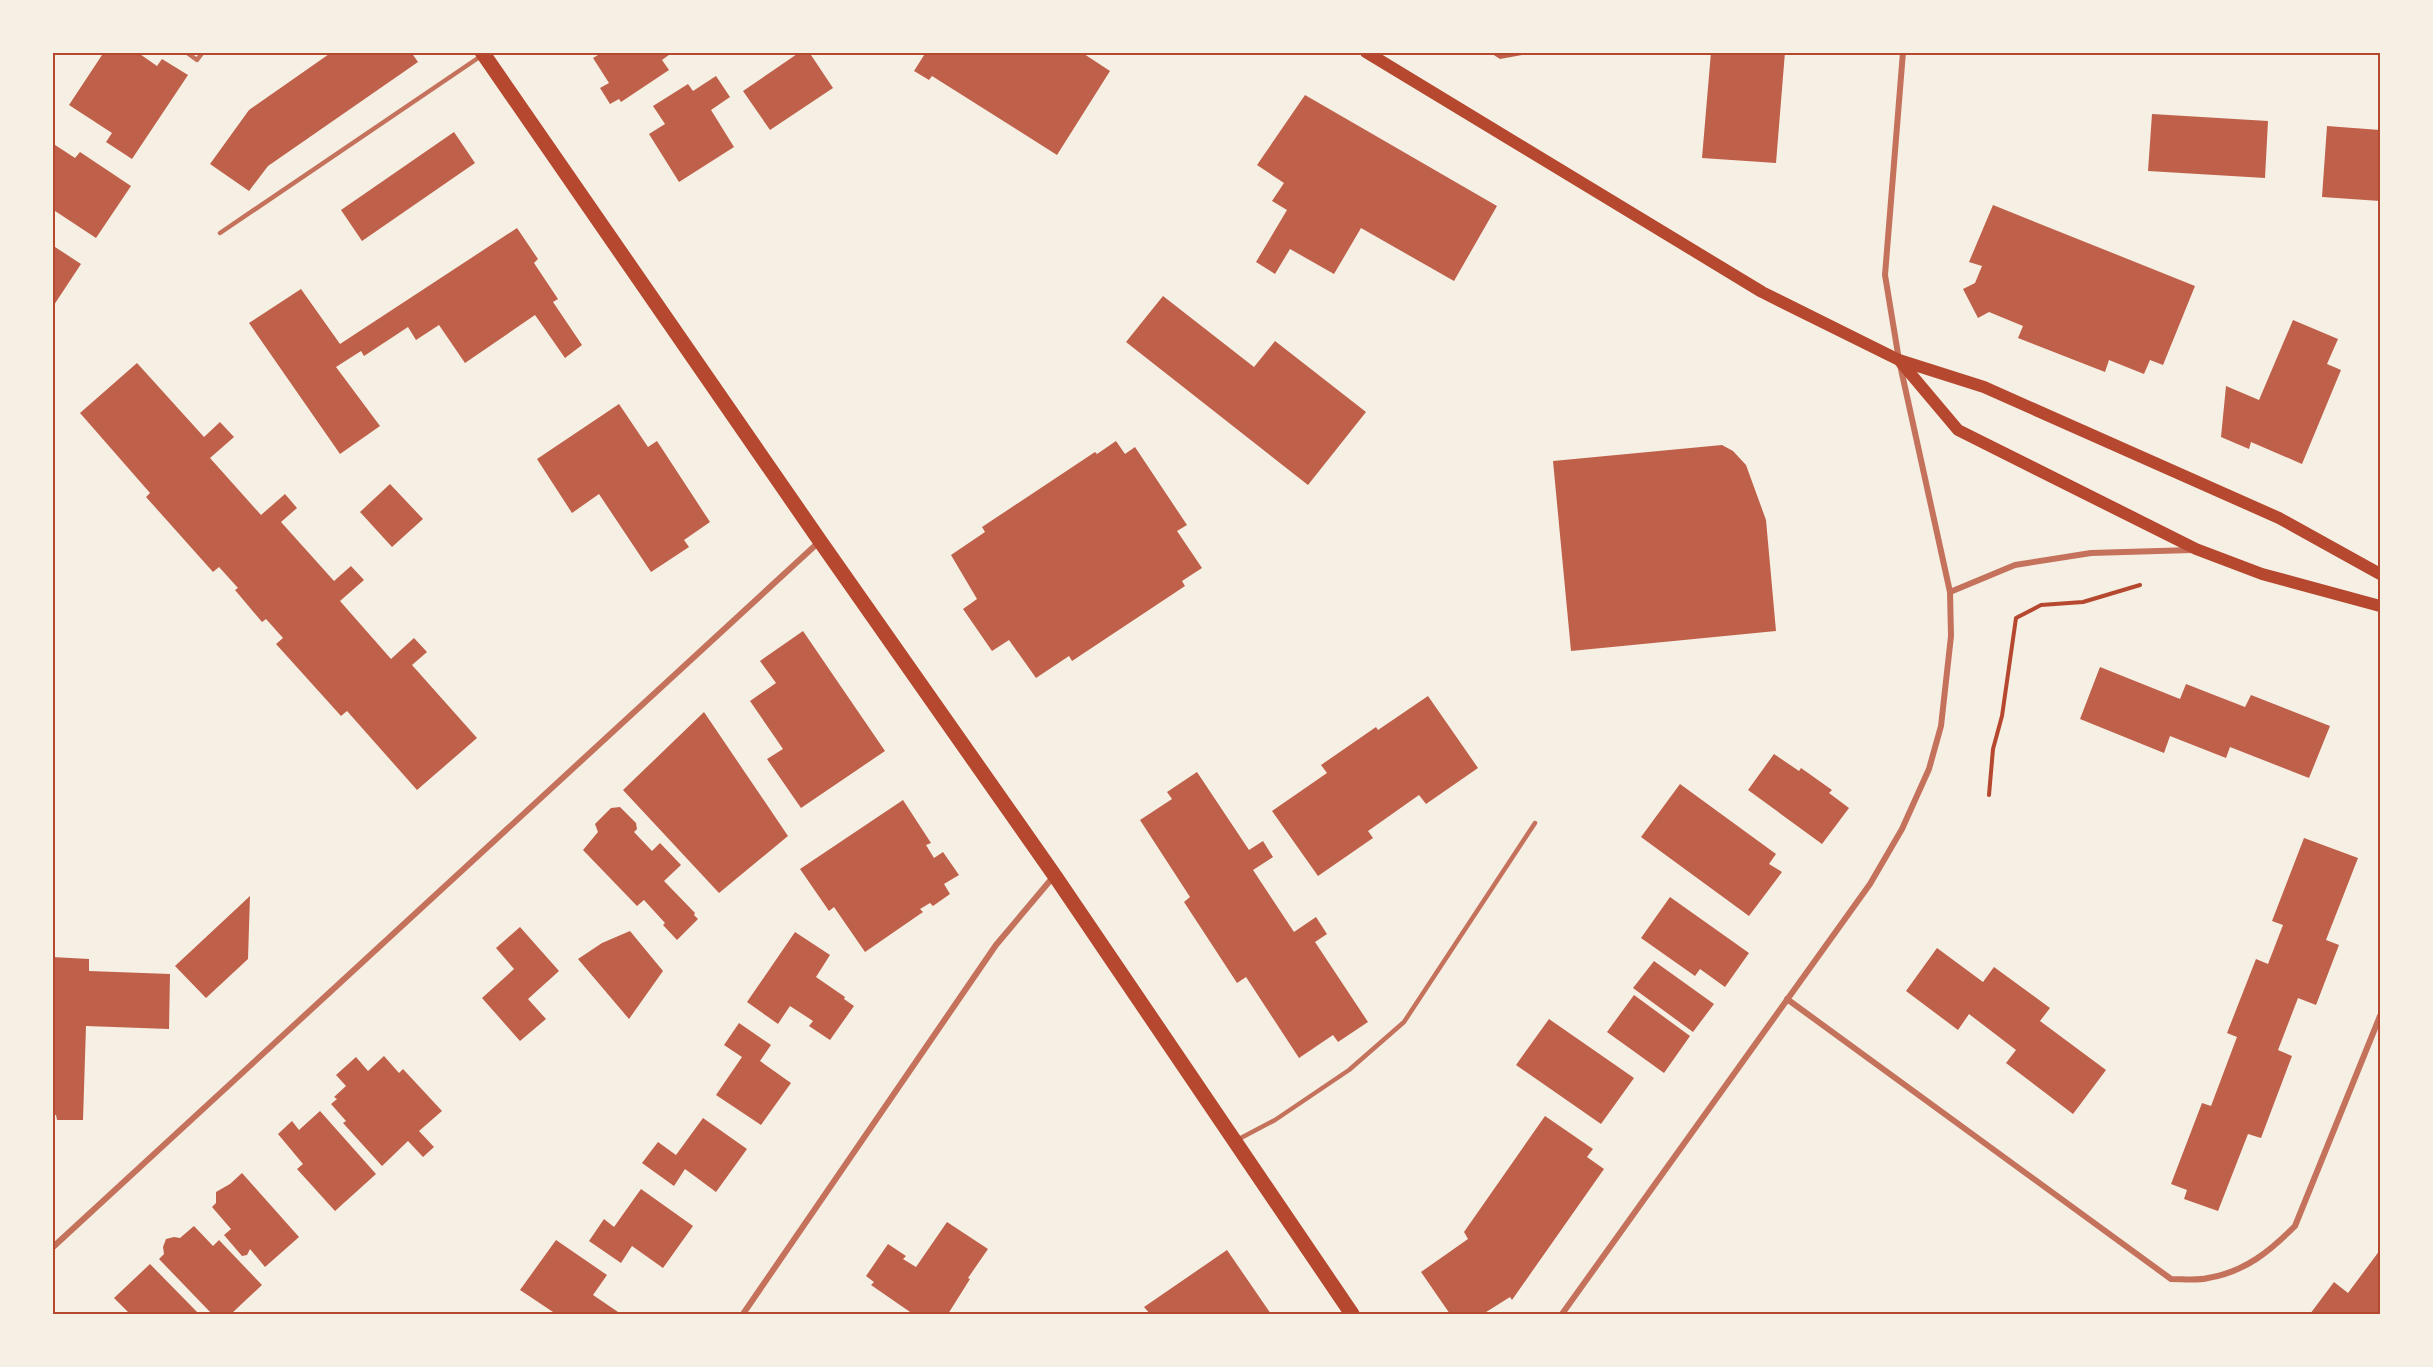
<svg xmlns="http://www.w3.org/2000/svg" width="2433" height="1367" viewBox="0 0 2433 1367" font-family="'Source Sans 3',sans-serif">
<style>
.building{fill:#bf614a}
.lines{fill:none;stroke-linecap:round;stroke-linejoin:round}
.path{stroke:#b5482f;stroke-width:4}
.service{stroke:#c5725c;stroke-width:4.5}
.minor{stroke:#c5725c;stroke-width:6}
.secondary{stroke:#b5482f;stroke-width:12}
.primary{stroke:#b5482f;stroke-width:15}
.neatline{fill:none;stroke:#b5482f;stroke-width:2}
</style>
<rect width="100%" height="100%" fill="#f6efe4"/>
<!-- building -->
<path class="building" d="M 104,52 L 137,52 L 157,66 L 162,59 L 188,75 L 132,159 L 106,142 L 112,133 L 69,105 Z
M 332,52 L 411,52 L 418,62 L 268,166 L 249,191 L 210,164 L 249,110 Z
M 603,52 L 673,52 L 662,60 L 669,70 L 621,102 L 619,99 L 610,104 L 600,88 L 609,83 L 593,58 Z
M 800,52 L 809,52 L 833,88 L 770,130 L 743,91 Z
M 926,52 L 1081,52 L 1110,71 L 1057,155 L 932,76 L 929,80 L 914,71 Z
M 1489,52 L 1524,52 L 1522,55 L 1500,59 Z
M 1711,52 L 1785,52 L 1776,163 L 1702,158 Z
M 716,76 L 730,97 L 711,110 L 734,147 L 679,182 L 649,134 L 665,124 L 653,106 L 688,84 L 693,91 Z
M 1305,95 L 1497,206 L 1454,281 L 1361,228 L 1334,274 L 1290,249 L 1275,274 L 1256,262 L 1287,210 L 1272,201 L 1284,183 L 1257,165 Z
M 2152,114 L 2268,121 L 2265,178 L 2148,171 Z
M 2327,126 L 2380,130 L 2380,201 L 2322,197 Z
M 454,132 L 475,163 L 362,241 L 341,210 Z
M 52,143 L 75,158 L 80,152 L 131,186 L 96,238 L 52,209 Z
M 1993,205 L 2195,286 L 2163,365 L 2150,360 L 2144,374 L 2109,360 L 2105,372 L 2018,338 L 2023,326 L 1989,312 L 1978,318 L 1963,289 L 1975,283 L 1982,266 L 1969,262 Z
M 517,228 L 538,259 L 534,263 L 558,299 L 553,302 L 582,345 L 565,358 L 535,315 L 465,363 L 439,325 L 416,340 L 408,327 L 364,356 L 361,351 L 336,367 L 380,426 L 340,454 L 249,323 L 301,289 L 340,344 Z
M 52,245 L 81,264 L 52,308 Z
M 1163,296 L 1254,367 L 1275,341 L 1366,412 L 1308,485 L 1126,342 Z
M 2293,320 L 2338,339 L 2327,364 L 2341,370 L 2302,464 L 2251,442 L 2249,449 L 2221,437 L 2226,386 L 2259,400 Z
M 137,363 L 204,437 L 220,422 L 234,437 L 210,458 L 261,515 L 285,494 L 297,508 L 281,522 L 334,581 L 351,566 L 364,580 L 340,601 L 391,659 L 414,638 L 427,652 L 412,665 L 477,738 L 417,790 L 347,711 L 341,716 L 276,644 L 283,638 L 266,619 L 262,622 L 235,590 L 238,588 L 219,567 L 213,572 L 146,497 L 150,493 L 80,413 Z
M 619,404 L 648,447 L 657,441 L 710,522 L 684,540 L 689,547 L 651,572 L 599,494 L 572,513 L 537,459 Z
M 1116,441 L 1125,454 L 1135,447 L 1187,525 L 1177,531 L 1202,568 L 1182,581 L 1185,586 L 1072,661 L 1069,656 L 1036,678 L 1009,640 L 992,651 L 963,609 L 977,599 L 951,555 L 985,532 L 982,527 L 1095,452 L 1097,454 Z
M 1722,445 L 1733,451 L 1746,465 L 1766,520 L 1776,631 L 1571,651 L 1553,461 Z
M 390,484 L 423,519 L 392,547 L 360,512 Z
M 803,631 L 885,751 L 801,808 L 767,759 L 783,749 L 750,701 L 776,683 L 760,661 Z
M 2100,667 L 2180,699 L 2186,684 L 2245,707 L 2251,695 L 2330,726 L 2309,778 L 2230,747 L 2226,758 L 2170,736 L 2164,753 L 2080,719 Z
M 1428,696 L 1478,768 L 1426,804 L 1419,795 L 1368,831 L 1373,838 L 1318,876 L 1272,811 L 1327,773 L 1321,765 L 1376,727 L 1378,730 Z
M 704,712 L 788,836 L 719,893 L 623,790 Z
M 1774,754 L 1799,771 L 1801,768 L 1832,790 L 1829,793 L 1849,808 L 1822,844 L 1748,790 Z
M 1197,772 L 1249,850 L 1263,841 L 1273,857 L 1253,870 L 1294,932 L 1316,917 L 1327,934 L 1315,942 L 1368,1022 L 1338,1042 L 1333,1035 L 1299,1058 L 1246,977 L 1237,983 L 1184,902 L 1190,897 L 1140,820 L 1172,799 L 1167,792 Z
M 1680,784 L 1776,854 L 1769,864 L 1782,872 L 1749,916 L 1641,837 Z
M 903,800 L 931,843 L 926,845 L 934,858 L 943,852 L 959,875 L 944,884 L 950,894 L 933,906 L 930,903 L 920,909 L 923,912 L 865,952 L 834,907 L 829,911 L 800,869 Z
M 620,807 L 636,823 L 637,829 L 634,832 L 652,851 L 660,843 L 681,865 L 664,881 L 695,913 L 694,915 L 698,919 L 677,940 L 663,925 L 665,923 L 644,900 L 637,906 L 583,850 L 598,832 L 595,824 L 611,808 Z
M 2304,838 L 2358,858 L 2326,940 L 2339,945 L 2316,1005 L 2298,998 L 2278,1050 L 2292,1056 L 2261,1138 L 2248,1134 L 2218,1211 L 2184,1199 L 2187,1190 L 2171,1184 L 2202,1103 L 2211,1106 L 2237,1037 L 2227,1033 L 2256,959 L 2268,964 L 2283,925 L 2272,921 Z
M 250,896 L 248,959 L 206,998 L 175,966 Z
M 1670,897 L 1749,953 L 1725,987 L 1700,969 L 1695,976 L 1641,938 Z
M 520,927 L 559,971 L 528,999 L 546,1019 L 520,1041 L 482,998 L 514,969 L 496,948 Z
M 630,931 L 663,971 L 629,1019 L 578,959 L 602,943 Z
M 795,932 L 830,955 L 816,977 L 845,997 L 844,999 L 854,1006 L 830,1040 L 809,1026 L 813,1021 L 790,1006 L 778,1024 L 747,1002 Z
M 1937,948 L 1983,982 L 1994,967 L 2050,1008 L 2040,1021 L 2106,1070 L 2073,1114 L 2006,1063 L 2016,1050 L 1969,1014 L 1958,1030 L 1906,991 Z
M 52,957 L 89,959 L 89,971 L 170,974 L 169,1029 L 86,1026 L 83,1120 L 57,1120 L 56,1115 L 52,1114 Z
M 1654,961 L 1714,1004 L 1693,1032 L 1633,988 Z
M 1634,995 L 1690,1036 L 1664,1073 L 1607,1032 Z
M 1549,1019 L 1634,1078 L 1601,1124 L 1516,1065 Z
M 739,1023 L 771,1045 L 760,1061 L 791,1083 L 761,1125 L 716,1095 L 742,1057 L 724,1045 Z
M 384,1056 L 399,1073 L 403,1069 L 442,1111 L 419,1131 L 434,1147 L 423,1157 L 408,1141 L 382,1166 L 343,1123 L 346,1121 L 331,1104 L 337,1099 L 334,1097 L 346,1086 L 336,1075 L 356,1057 L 368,1071 Z
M 320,1111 L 376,1174 L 335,1211 L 297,1169 L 303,1164 L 278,1134 L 292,1121 L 299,1130 Z
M 1545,1116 L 1593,1149 L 1587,1157 L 1604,1169 L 1512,1300 L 1510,1297 L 1483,1314 L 1450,1314 L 1421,1272 L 1468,1239 L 1464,1232 Z
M 703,1118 L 747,1149 L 716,1192 L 685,1169 L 674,1186 L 642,1163 L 658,1142 L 676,1155 Z
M 242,1173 L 299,1237 L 265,1267 L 250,1249 L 247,1255 L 242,1256 L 224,1235 L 231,1229 L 212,1207 L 216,1203 L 216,1192 L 230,1184 Z
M 641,1189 L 693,1226 L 663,1268 L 632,1246 L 621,1263 L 589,1241 L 604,1219 L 614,1227 Z
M 947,1222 L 988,1249 L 968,1278 L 970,1279 L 948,1314 L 913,1314 L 871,1285 L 874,1282 L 866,1276 L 888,1244 L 906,1256 L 903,1259 L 916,1267 Z
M 194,1226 L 213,1246 L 219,1240 L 262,1285 L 231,1314 L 212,1314 L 159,1259 L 164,1254 L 163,1247 L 166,1239 L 174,1237 L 180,1238 Z
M 556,1240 L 607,1275 L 593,1295 L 621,1314 L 556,1314 L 520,1290 Z
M 1227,1250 L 1271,1314 L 1150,1314 L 1144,1307 Z
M 2380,1250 L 2380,1314 L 2310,1314 L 2334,1282 L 2348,1293 Z
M 150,1264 L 199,1314 L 130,1314 L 114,1298 Z"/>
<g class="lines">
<!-- path -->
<path class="path" d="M 1989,795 L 1993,749 L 2002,716 L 2016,618 L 2041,605 L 2083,602 L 2140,585"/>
<!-- service -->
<path class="service" d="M 186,52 L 197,60 L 203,52
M 220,233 L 481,56
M 1237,1140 L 1275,1120 L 1349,1070 L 1404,1022 L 1535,823"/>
<!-- minor -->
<path class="minor" d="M 1950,592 L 2015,565 L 2091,553 L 2192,550
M 1787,999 L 2171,1279 C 2183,1279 2197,1281 2208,1278 C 2245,1272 2270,1251 2295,1226 L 2380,1016
M 52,1248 L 820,541
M 743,1314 L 996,945 L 1054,876
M 1562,1314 L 1870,884 L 1902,829 L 1929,769 L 1941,726 L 1951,636 L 1950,592 L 1899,360 L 1885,275 L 1903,52"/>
<!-- secondary -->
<path class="secondary" d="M 1366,52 L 1762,292 L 1899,360 L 1984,387 L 2279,518 L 2380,574
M 1899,360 L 1958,430 L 2196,549 L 2262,574 L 2380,606"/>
<!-- primary -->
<path class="primary" d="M 482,52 L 820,541 L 1055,876 L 1352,1314"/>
</g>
<!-- border -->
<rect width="2433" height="1367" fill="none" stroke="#f6efe4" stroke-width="108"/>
<rect x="54" y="54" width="2325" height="1259" class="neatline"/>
</svg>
